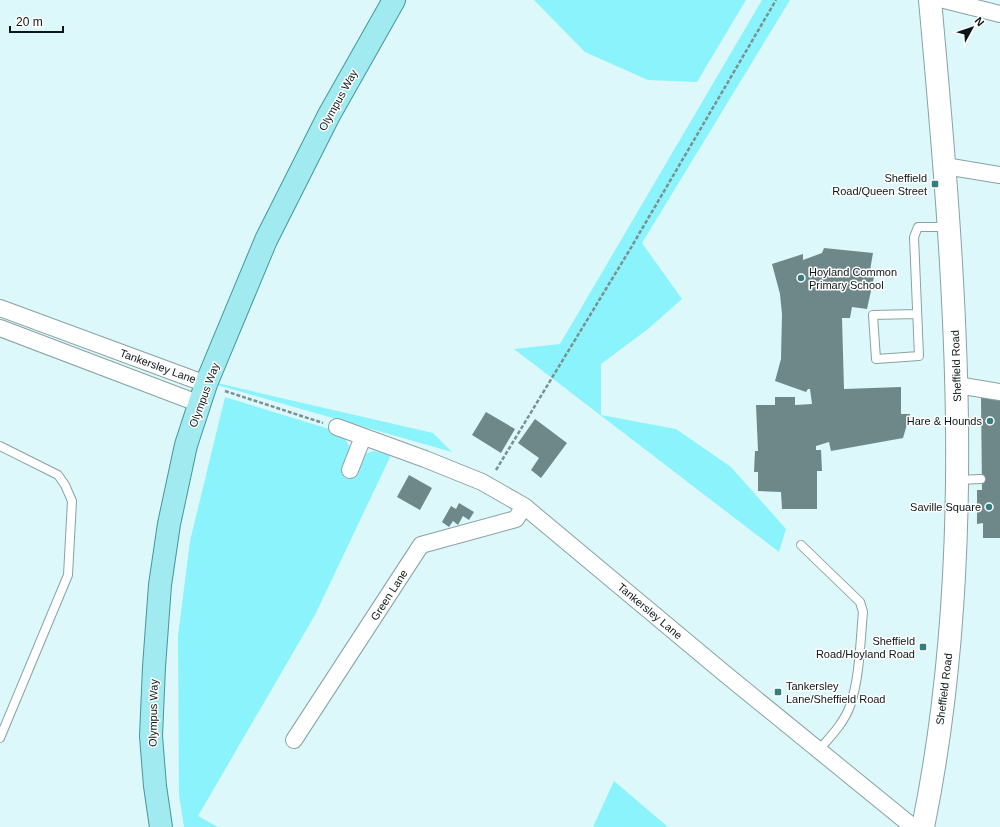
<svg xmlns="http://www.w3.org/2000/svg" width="1000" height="827" viewBox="0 0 1000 827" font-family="Arial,sans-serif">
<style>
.green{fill:#8bf3fb}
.building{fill:#6e888a}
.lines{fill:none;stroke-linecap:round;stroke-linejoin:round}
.service-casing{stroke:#88a2a4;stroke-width:10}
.minor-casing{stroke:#88a2a4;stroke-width:18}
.secondary-casing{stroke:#88a2a4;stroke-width:24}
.primary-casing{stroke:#43979e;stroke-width:24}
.path{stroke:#7c9091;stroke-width:2.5;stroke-dasharray:4 2;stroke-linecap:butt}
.service{stroke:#fff;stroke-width:8}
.minor{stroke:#fff;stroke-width:16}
.secondary{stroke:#fff;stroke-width:22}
.primary{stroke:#a0eaf0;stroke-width:22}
.poi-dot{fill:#347d82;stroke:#fff;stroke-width:1.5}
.labels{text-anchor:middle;stroke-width:3;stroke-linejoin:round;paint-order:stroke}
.street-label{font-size:11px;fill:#0c1617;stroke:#fff}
.poi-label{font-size:11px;fill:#0c1617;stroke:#fff;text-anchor:end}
</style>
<rect width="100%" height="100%" fill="#dcf8fa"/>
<!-- green -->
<path class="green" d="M 534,0 L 746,0 L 697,82 L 648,80 L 585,52 Z
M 762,0 L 790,0 L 642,243 L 682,299 L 648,329 L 601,364 L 601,415 L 676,429 L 731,467 L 786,529 L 779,552 L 514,349 L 560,344 Z
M 182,375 L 433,433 L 452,452 Z
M 225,397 L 339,432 L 344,437 L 360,465 L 365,454 L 374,451 L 391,455 L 315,615 L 198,816 L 218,827 L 184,827 L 179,795 L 178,636 L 190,541 Z
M 614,781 L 668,827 L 593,827 Z"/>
<!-- building -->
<path class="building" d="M 824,248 L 873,253 L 869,276 L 874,277 L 867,309 L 852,307 L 850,318 L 842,318 L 844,389 L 901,387 L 901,414 L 910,414 L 903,438 L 831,451 L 829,442 L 816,446 L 816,450 L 821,450 L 822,471 L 817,471 L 817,509 L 782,509 L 781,492 L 758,491 L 758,472 L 754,472 L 755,451 L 758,451 L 756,405 L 775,405 L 775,397 L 795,397 L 795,405 L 812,404 L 810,389 L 808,389 L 806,392 L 775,381 L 781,359 L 782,314 L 780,294 L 772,264 L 803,254 L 803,260 L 822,253 Z
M 981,398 L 1000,399 L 1000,538 L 983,538 L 983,523 L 977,524 L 977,490 L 982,490 Z
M 486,412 L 515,429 L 501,453 L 472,435 Z
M 535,419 L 567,443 L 541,478 L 531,470 L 539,458 L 518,443 Z
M 409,475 L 432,488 L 420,510 L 397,497 Z
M 459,503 L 474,512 L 469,520 L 463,516 L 458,525 L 453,521 L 449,527 L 442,522 L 451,506 L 456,509 Z"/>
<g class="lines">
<!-- service casing -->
<g class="service-casing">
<path id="service" d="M 916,314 L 873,315 L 876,359 L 919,356 L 914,237 L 918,227 L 947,227
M 0,446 L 58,475 L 65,485 L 72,501 L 68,575 L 0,738
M 958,480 L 981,479
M 801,545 L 860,602 L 863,612 C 860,643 860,677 850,706 C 844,723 830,737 818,751"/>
</g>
<!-- minor casing -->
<g class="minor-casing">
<path id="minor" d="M 944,0 L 1000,14
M 945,166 L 1000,175
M 0,308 L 206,384
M 0,328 L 200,404
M 957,385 L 1000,392
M 337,427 L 425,459 L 482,482 L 524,506 L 724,673 L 913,827
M 350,470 L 363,437
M 294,740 L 421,545 L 516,519 L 524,506"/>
</g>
<!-- secondary casing -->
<g class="secondary-casing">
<path id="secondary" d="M 923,827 C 979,554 955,275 930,0"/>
</g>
<!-- primary casing -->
<g class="primary-casing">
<path id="primary" d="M 161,827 L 155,786 L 151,736 L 154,667 L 160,585 L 169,524 L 186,445 L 206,384 L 266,240 L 329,115 L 394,0"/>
</g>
<!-- path -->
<path class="path" d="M 225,391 L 323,423
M 496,470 L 629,251 L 776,0"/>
<!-- service -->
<use href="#service" class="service"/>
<!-- minor -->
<use href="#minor" class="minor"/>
<!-- secondary -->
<use href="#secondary" class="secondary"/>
<!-- primary -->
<use href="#primary" class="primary"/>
</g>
<!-- markers -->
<g class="poi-dot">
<rect x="931" y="180" width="8" height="8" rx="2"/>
<circle cx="801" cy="278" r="4"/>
<circle cx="990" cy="421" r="4"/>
<circle cx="989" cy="507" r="4"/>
<rect x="919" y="643" width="8" height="8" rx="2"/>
<rect x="774" y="688" width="8" height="8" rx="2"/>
</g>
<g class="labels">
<!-- street labels -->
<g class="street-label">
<text transform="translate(338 100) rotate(-61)" y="4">Olympus Way</text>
<text transform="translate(158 366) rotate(20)" y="4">Tankersley Lane</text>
<text transform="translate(956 366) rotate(-92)" y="4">Sheffield Road</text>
<text transform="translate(204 395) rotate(-70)" y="4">Olympus Way</text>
<text transform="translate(389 595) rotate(-57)" y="4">Green Lane</text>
<text transform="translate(650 611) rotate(40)" y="4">Tankersley Lane</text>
<text transform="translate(944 689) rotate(-83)" y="4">Sheffield Road</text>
<text transform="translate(153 713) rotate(-89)" y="4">Olympus Way</text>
</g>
<!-- poi labels -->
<g class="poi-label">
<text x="927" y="182">Sheffield<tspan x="927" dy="13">Road/Queen Street</tspan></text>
<text x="809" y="276" text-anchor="start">Hoyland Common<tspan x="809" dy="13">Primary School</tspan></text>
<text x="982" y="425">Hare &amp; Hounds</text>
<text x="981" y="511">Saville Square</text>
<text x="915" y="645">Sheffield<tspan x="915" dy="13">Road/Hoyland Road</tspan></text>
<text x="786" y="690" text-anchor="start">Tankersley<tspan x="786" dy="13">Lane/Sheffield Road</tspan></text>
</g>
</g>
<!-- north arrow -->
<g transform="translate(972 28) rotate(50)" stroke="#ffffff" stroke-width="3" paint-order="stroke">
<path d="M0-3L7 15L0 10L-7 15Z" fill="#0c1617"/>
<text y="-6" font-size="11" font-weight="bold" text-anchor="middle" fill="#0c1617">N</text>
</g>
<!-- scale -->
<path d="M10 26v6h53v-6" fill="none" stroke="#0c1617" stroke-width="2"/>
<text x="16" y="26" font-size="12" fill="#0c1617" stroke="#ffffff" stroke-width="3" paint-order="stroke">20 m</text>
</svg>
